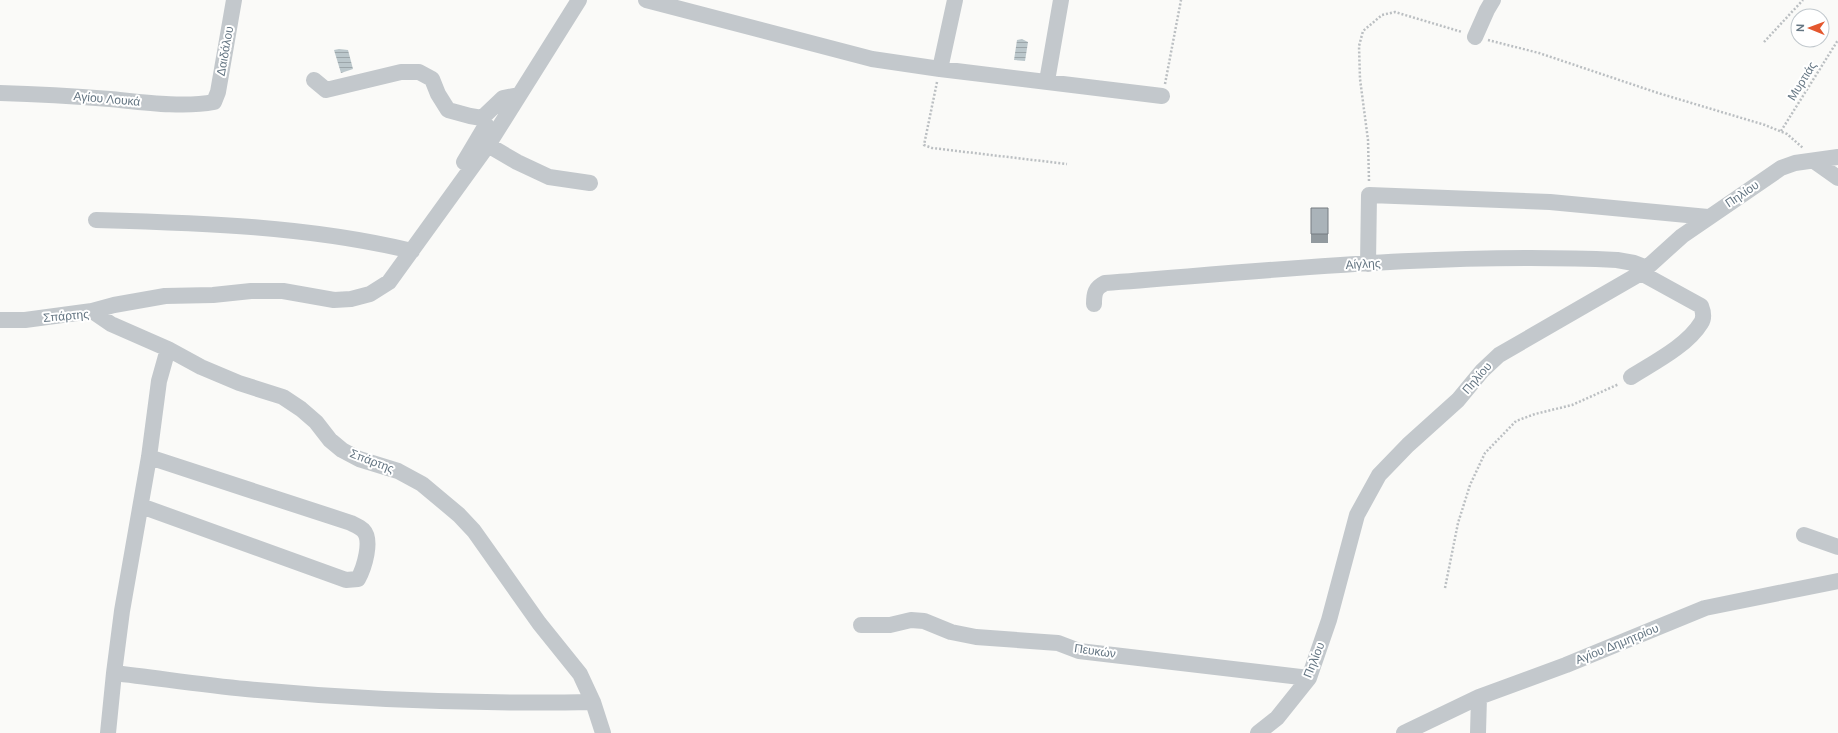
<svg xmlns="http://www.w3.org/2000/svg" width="1838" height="733" viewBox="0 0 1838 733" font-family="'DM Sans',sans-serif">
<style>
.water{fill:url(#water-rules)}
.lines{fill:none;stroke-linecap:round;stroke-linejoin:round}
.path{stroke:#bbbfc2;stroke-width:2.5;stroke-dasharray:2 2;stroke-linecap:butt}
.minor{stroke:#c3c8cc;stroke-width:16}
.wall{fill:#929a9f}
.building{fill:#aab3b9;stroke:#777d82}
.labels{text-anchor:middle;stroke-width:4;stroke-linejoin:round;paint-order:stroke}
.street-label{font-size:12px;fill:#657683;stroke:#fff}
</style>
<defs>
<pattern id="water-rules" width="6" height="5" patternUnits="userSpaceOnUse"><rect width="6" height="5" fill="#bbc7cb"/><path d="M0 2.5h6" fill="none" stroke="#9ca6aa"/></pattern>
</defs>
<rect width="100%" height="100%" fill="#fafaf8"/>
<!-- water -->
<path class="water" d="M 1022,39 L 1028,42 L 1025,61 L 1014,60 L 1017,40 Z
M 339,49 L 348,50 L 353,69 L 341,73 L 334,50 Z"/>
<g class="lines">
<!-- path -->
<path class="path" d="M 1488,40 L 1539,53 L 1658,93 L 1765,125 L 1787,134 L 1803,148
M 1764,42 L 1803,0
M 937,82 L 924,145 L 932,148 L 1067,164
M 1165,84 L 1181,0
M 1781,131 L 1838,40
M 1369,181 L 1368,140 L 1360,79 L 1359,46 L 1363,31 L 1382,15 L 1395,12 L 1462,32
M 1445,588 L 1458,523 L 1470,485 L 1485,453 L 1516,421 L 1535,414 L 1572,405 L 1619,384"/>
<!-- minor -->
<path class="minor" d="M 646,0 L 872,59 L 940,69 L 1162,96
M 1475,37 L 1487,10 L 1493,0
M 940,69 L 955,0
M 314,80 L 326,90 L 401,72 L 419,72 L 432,79 L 438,94 L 448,110 L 470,116 L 482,118 L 486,125 L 464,162
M 1047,81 L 1061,0
M 0,93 C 37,94 73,96 110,99 C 141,102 183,108 214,102 L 218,92 L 234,0
M 482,118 L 503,98 L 519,95
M 488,145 L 517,162 L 549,177 L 590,183
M 1814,161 L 1838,178
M 96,220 C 202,223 308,226 412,251
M 1368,264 L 1369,195 L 1550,202 L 1708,217
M 1094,304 C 1094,293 1095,288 1105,283 C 1276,270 1447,252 1617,260 L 1634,263 L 1647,268
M 92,311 L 114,305 L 165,296 L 213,295 L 251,291 L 283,291 L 334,300 L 351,299 L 370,294 L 389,282 L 488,145 L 579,0
M 0,320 L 25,320 L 92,311 L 111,324 L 168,349 L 201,367 L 239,383 L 283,397 L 301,409 L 316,422 L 330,440 L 342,450 L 359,459 L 398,471 L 422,484 L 459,515 L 474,531 L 539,623 L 580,674 L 593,702 L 603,733
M 1631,377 C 1653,363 1687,346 1701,323 C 1705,317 1703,311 1701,306 L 1641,273
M 141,506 L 346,580 L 358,579 C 364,568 373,540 363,530 C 360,527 355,525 351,523 L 149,457
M 1804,535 L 1838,547
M 861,625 L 890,625 L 911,620 L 924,621 L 951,632 L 976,637 L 1058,643 L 1079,651 L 1309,678
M 114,673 C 158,678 202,685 246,689 C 361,700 478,704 593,702
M 108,733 L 114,673 L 122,611 L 149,457 L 159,381 L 168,349
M 1258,733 L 1277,718 L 1309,678 L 1329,620 L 1357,515 L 1379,475 L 1408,445 L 1458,400 L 1482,371 L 1499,355 L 1641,273 L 1682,236 L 1781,168 L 1795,163 L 1838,157
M 1404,733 L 1479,697 L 1566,665 L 1705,608 L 1838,581
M 1478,733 L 1479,697"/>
</g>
<!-- wall -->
<path class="wall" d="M 1311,208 L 1328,208 L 1328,243 L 1311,243 Z"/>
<!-- building -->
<path class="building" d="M 1311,208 L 1328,208 L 1328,234 L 1311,234 Z"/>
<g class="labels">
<!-- street labels -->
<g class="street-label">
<text transform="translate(225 51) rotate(-80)" y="4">Δαιδάλου</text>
<text transform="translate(1802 81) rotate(-58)" y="4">Μυρτιάς</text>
<text transform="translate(107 99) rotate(5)" y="4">Αγίου Λουκά</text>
<text transform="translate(1742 194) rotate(-34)" y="4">Πηλίου</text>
<text transform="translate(1363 264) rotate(-3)" y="4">Αίγλης</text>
<text transform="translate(66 316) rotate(-5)" y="4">Σπάρτης</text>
<text transform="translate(1477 378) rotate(-49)" y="4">Πηλίου</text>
<text transform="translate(372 461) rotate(21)" y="4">Σπάρτης</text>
<text transform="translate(1617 644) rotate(-22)" y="4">Αγίου Δημητρίου</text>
<text transform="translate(1095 651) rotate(8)" y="4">Πευκών</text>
<text transform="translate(1314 660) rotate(-68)" y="4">Πηλίου</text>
</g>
</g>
<!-- north arrow -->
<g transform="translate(1810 28) rotate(271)"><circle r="19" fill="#ffffff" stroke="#c1c8cd"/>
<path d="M0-3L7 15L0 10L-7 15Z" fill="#e4572e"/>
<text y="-6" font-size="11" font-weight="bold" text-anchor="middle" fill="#657683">N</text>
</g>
</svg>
